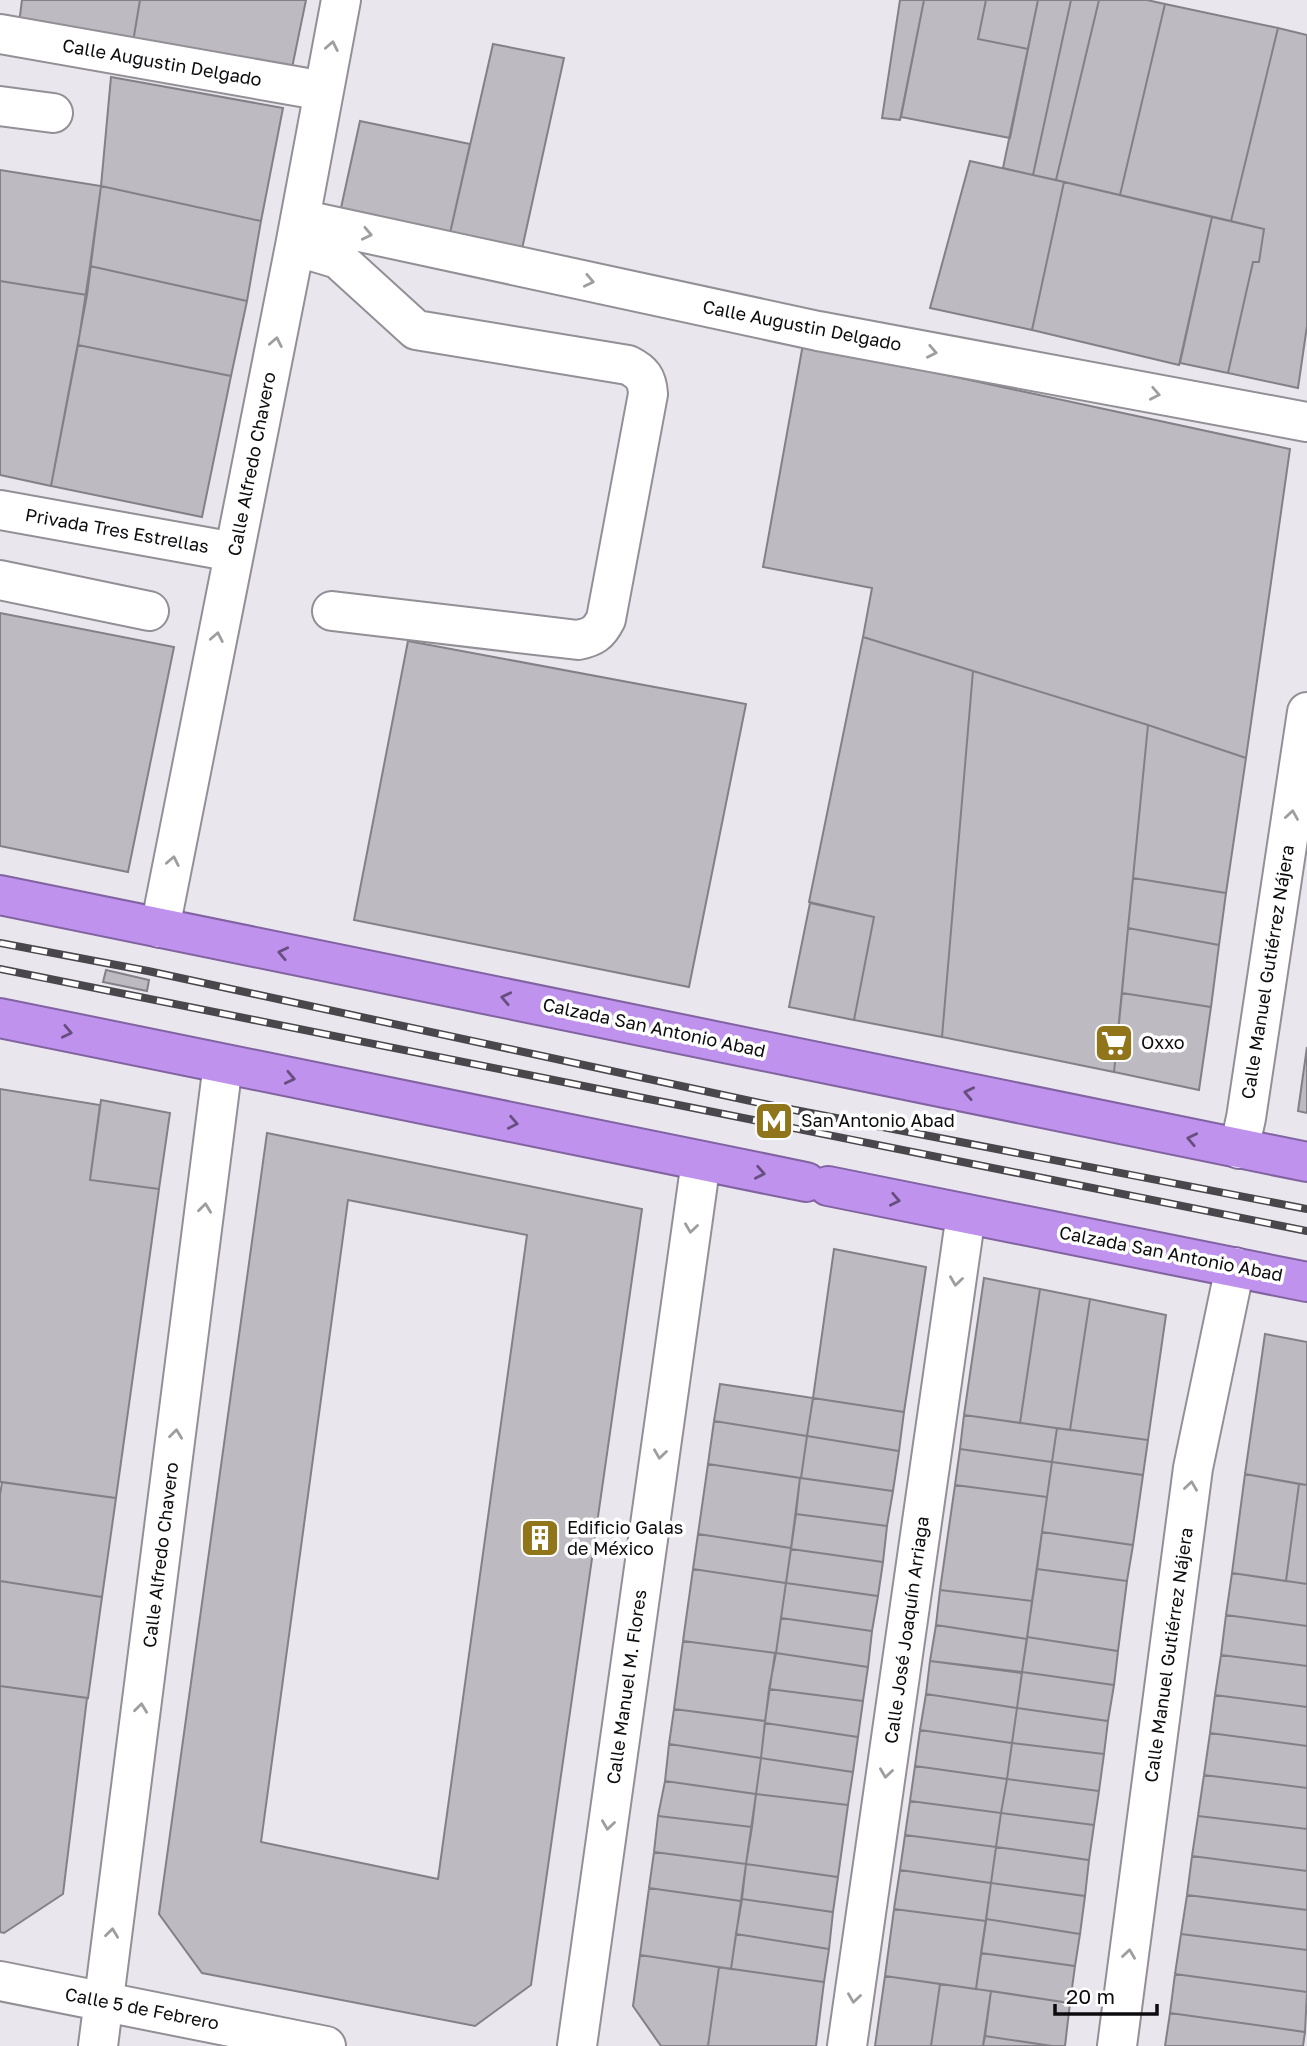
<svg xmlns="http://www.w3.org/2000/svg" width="1307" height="2046" viewBox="0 0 1307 2046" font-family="'Golos Text',sans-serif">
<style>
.building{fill:#bdbac1;stroke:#838087;stroke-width:2;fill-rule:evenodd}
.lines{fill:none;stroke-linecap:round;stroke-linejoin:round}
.minor-casing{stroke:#928f96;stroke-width:42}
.highway-casing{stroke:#8063a0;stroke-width:42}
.minor{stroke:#fff;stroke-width:38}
.highway{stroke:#bf92ee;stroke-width:38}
.rail-casing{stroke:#49474b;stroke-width:8}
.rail{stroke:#fff;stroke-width:5;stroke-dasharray:16;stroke-linecap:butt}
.oneway{stroke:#9e9d9f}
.oneway2{stroke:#664e7e}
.labels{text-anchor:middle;stroke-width:7;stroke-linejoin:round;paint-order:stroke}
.street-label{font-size:18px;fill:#0c0b0e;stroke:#fff}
.poi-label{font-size:18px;fill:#0c0b0e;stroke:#fff;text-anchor:start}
</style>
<rect width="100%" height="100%" fill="#eae6ee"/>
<!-- building -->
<path class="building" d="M 22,0 L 140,0 L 132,48 L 18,31 Z
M 140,0 L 306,0 L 292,68 L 132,48 Z
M 900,0 L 924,0 L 900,120 L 882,118 Z
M 924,0 L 986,0 L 978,39 L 1028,49 L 1010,138 L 901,117 Z
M 986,0 L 1038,0 L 1028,49 L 978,39 Z
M 1038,0 L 1071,0 L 1033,175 L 1003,168 Z
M 1071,0 L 1099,0 L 1056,180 L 1033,175 Z
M 1099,0 L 1147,0 L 1165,4 L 1120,195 L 1056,180 Z
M 1165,4 L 1278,28 L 1231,221 L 1120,195 Z
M 1278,28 L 1307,35 L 1307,326 L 1298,388 L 1228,373 L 1253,262 L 1259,262 L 1264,229 L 1231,221 Z
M 493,44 L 564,58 L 520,258 L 448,242 Z
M 111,77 L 283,108 L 261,221 L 101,186 Z
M 360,121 L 470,144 L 448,242 L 339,217 Z
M 970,161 L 1064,182 L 1032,330 L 930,308 Z
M 0,170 L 101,186 L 87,295 L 0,281 Z
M 1064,182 L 1212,217 L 1179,365 L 1032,330 Z
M 101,186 L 261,221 L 247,301 L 90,266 Z
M 1212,217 L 1264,229 L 1259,262 L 1253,262 L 1228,373 L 1180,363 Z
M 90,266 L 247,301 L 231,376 L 78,345 Z
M 0,281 L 87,295 L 51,486 L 0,475 Z
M 803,344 L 1290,449 L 1246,758 L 1148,725 L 863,637 L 872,588 L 763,567 Z
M 78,345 L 231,376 L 202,517 L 51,486 Z
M 0,613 L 174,647 L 128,872 L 0,846 Z
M 863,637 L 973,671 L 942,1037 L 854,1020 L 874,917 L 809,902 Z
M 408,641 L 746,704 L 689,987 L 354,920 Z
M 973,671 L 1148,725 L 1114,1072 L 942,1037 Z
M 1148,725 L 1246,758 L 1226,893 L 1133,878 Z
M 1133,878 L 1226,893 L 1219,945 L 1128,928 Z
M 810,903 L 874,917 L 854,1020 L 789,1007 Z
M 1128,928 L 1219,945 L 1211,1007 L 1122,993 Z
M 106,970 L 149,980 L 147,991 L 103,982 Z
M 1122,993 L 1211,1007 L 1199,1090 L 1114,1072 Z
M 1307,1047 L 1307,1113 L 1298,1111 Z
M 0,1089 L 100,1105 L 90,1180 L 159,1189 L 116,1498 L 0,1482 Z
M 101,1100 L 170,1113 L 159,1189 L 90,1180 Z
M 267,1133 L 642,1209 L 531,1985 L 475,2026 L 202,1973 L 159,1914 ZM 348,1200 L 527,1235 L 438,1879 L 261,1842 Z
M 834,1249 L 926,1267 L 904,1412 L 813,1398 Z
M 984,1278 L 1040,1289 L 1020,1423 L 964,1415 Z
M 1040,1289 L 1090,1299 L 1070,1430 L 1020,1423 Z
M 1090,1299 L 1166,1315 L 1148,1440 L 1070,1430 Z
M 1265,1334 L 1307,1342 L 1307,1485 L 1245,1474 Z
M 720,1384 L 813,1398 L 807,1436 L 714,1421 Z
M 813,1398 L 904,1412 L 899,1451 L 807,1436 Z
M 964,1415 L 1057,1428 L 1052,1462 L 960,1449 Z
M 714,1421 L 807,1436 L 801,1478 L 708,1464 Z
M 1057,1428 L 1148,1440 L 1143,1475 L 1052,1462 Z
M 807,1436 L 899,1451 L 893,1491 L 801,1478 Z
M 960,1449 L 1052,1462 L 1047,1497 L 955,1485 Z
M 1052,1462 L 1143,1475 L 1133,1545 L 1042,1532 Z
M 708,1464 L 800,1478 L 791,1548 L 698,1534 Z
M 1245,1474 L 1299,1484 L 1286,1581 L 1232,1573 Z
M 800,1478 L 893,1491 L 887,1526 L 796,1514 Z
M 2,1482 L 116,1498 L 102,1597 L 0,1581 L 0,1495 Z
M 1299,1484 L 1307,1485 L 1307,1584 L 1286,1581 Z
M 955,1485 L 1047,1497 L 1032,1601 L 940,1590 Z
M 796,1514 L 887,1526 L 883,1562 L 791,1549 Z
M 1042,1532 L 1133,1545 L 1127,1581 L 1037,1569 Z
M 698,1534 L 791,1548 L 786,1583 L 693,1569 Z
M 791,1549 L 883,1562 L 878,1596 L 786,1583 Z
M 693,1569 L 786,1583 L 776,1653 L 683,1641 Z
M 1037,1569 L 1127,1581 L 1118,1651 L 1027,1637 Z
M 1232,1573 L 1307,1584 L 1307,1626 L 1226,1615 Z
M 0,1581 L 102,1597 L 88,1698 L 0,1686 Z
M 786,1583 L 878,1596 L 872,1631 L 781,1618 Z
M 940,1590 L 1032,1601 L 1027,1639 L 936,1625 Z
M 1226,1615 L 1307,1626 L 1307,1666 L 1221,1655 Z
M 781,1618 L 872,1631 L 868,1667 L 776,1653 Z
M 936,1625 L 1027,1639 L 1022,1672 L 930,1661 Z
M 1027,1637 L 1118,1651 L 1114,1685 L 1022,1672 Z
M 683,1641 L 775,1653 L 765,1721 L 674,1709 Z
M 776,1653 L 868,1667 L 863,1701 L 769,1689 Z
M 1221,1655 L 1307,1666 L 1307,1707 L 1215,1695 Z
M 930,1661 L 1022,1673 L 1017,1708 L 926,1694 Z
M 1022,1672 L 1114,1685 L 1108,1721 L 1017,1708 Z
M 0,1686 L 87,1698 L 63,1894 L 4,1933 L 0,1932 Z
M 769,1689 L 863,1701 L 858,1737 L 765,1723 Z
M 926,1694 L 1017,1708 L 1012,1743 L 920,1730 Z
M 1215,1695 L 1307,1707 L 1307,1746 L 1210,1733 Z
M 1017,1708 L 1108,1721 L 1104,1754 L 1012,1743 Z
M 674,1709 L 765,1721 L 761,1758 L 669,1744 Z
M 765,1723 L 858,1737 L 853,1772 L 761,1758 Z
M 920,1730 L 1012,1743 L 1007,1779 L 915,1766 Z
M 1210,1733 L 1307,1746 L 1307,1788 L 1204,1775 Z
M 1012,1743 L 1104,1754 L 1099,1791 L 1007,1779 Z
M 669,1744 L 761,1758 L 756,1794 L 665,1781 Z
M 761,1758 L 853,1772 L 848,1805 L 756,1794 Z
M 915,1766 L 1007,1779 L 1001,1813 L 910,1801 Z
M 1204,1775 L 1307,1788 L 1307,1829 L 1198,1816 Z
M 1007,1779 L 1099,1791 L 1094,1825 L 1001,1813 Z
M 665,1781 L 756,1794 L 752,1827 L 658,1816 Z
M 756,1794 L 848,1805 L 838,1877 L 746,1864 Z
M 910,1801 L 1001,1813 L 996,1847 L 905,1835 Z
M 1001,1813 L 1094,1825 L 1089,1860 L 996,1847 Z
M 658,1816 L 752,1827 L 746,1864 L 654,1852 Z
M 1198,1816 L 1307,1829 L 1307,1871 L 1192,1856 Z
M 905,1835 L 996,1847 L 991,1883 L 900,1870 Z
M 996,1847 L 1089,1860 L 1085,1896 L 991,1883 Z
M 654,1852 L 746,1864 L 741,1901 L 649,1888 Z
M 1192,1856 L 1307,1871 L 1307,1910 L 1187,1895 Z
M 746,1864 L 838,1877 L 833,1912 L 742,1899 Z
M 900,1870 L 991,1883 L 986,1921 L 894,1909 Z
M 991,1883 L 1085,1896 L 1080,1934 L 986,1919 Z
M 649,1888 L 741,1901 L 731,1969 L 640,1955 Z
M 1187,1895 L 1307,1910 L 1307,1950 L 1181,1934 Z
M 742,1899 L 833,1912 L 829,1949 L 736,1934 Z
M 894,1909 L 986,1921 L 976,1989 L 885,1976 Z
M 986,1919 L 1080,1934 L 1075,1966 L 981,1953 Z
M 736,1934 L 829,1949 L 824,1982 L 731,1969 Z
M 1181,1934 L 1307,1950 L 1307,1992 L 1175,1974 Z
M 981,1953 L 1075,1966 L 1070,2003 L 976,1989 Z
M 640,1955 L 719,1967 L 708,2046 L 661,2046 L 633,2006 Z
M 719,1967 L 824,1982 L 816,2046 L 708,2046 Z
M 1175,1974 L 1307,1992 L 1305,2032 L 1170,2013 Z
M 885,1976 L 940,1984 L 931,2046 L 875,2046 Z
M 940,1984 L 991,1991 L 983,2046 L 931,2046 Z
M 991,1991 L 1070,2003 L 1065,2046 L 1052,2046 L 985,2036 Z
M 1170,2013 L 1305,2032 L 1303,2046 L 1165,2046 Z
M 985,2036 L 1052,2046 L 983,2046 Z"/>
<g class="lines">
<!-- minor casing -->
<g class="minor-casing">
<path id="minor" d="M 0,34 L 324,91
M 0,106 L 53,113
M 300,219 L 818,331 L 1307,422
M 295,246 L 338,259 L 416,330 L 628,365 C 642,372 647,378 648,394 L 606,619 C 599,633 593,637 578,640 L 332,611
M 0,510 L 234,552
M 0,580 L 149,611
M 160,928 L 295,246 L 341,0
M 1239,1149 L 1246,1118 L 1307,712
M 0,1981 L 326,2046
M 98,2046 L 223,1064
M 577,2046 L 701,1161
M 847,2046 L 966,1214
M 1117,2046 L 1193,1468 L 1235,1267"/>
</g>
<!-- highway casing -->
<g class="highway-casing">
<path id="highway" d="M 0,895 L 1307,1162
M 0,1018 L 806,1182
M 828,1186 L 1307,1282"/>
</g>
<!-- minor -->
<use href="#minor" class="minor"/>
<!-- highway -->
<use href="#highway" class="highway"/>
<!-- rail casing -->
<g class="rail-casing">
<path id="rail" d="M 0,943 L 148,971 L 774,1106 L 1307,1209
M 0,969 L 1307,1231"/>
</g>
<!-- rail -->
<use href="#rail" class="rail"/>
</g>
<!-- one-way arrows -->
<defs><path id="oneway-chevron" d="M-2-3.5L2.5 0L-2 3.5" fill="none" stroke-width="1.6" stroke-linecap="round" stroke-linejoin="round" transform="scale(1.75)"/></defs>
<g class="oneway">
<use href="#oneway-chevron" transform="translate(332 46) rotate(-79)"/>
<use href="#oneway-chevron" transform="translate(367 234) rotate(12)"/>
<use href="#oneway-chevron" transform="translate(589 281) rotate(12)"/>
<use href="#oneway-chevron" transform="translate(276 342) rotate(-79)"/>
<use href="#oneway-chevron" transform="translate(932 352) rotate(11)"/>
<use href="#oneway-chevron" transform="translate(1155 394) rotate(11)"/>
<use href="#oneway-chevron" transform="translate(217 637) rotate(-79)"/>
<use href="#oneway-chevron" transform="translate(1292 815) rotate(-81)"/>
<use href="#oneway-chevron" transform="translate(173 861) rotate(-79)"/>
<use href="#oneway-chevron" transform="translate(205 1208) rotate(-83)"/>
<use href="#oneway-chevron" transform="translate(691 1228) rotate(98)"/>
<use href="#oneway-chevron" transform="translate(956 1281) rotate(98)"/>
<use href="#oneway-chevron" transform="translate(176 1434) rotate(-83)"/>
<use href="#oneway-chevron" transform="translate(660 1454) rotate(98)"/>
<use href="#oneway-chevron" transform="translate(1191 1486) rotate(-82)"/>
<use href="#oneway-chevron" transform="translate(141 1708) rotate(-83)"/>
<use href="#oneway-chevron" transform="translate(886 1773) rotate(98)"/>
<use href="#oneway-chevron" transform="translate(608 1825) rotate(98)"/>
<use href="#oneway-chevron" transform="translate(112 1933) rotate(-83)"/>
<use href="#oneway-chevron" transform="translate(1129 1954) rotate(-82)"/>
<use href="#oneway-chevron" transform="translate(854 1998) rotate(98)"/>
</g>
<g class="oneway2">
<use href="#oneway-chevron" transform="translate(283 953) rotate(-168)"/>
<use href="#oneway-chevron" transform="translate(506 998) rotate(-168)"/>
<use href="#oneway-chevron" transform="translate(67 1032) rotate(12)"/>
<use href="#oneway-chevron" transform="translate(290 1078) rotate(12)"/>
<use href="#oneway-chevron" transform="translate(969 1093) rotate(-168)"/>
<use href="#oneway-chevron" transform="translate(513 1123) rotate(11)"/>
<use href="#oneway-chevron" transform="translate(1192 1139) rotate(-168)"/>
<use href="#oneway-chevron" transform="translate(760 1173) rotate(11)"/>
<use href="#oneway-chevron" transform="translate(895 1200) rotate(11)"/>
</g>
<!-- icons -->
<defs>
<g id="supermarket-square" transform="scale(2.0125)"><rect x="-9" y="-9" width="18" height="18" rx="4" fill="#91751b" stroke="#fff"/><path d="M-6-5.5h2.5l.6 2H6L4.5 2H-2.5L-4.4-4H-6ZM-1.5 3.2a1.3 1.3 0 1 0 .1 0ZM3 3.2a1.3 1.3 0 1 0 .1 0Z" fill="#fff"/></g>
<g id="metro-square" transform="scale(2.0125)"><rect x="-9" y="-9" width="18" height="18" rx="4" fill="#91751b" stroke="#fff"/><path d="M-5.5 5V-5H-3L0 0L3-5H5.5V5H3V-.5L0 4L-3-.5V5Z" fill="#fff"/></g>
<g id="building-square" transform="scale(2.0125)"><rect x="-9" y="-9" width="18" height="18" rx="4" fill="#91751b" stroke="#fff"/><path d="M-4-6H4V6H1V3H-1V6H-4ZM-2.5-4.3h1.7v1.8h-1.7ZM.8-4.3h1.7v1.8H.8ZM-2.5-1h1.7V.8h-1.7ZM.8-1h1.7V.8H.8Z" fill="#fff"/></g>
</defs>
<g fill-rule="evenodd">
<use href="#supermarket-square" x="1114" y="1043"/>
<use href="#metro-square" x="774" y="1121"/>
<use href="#building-square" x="540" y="1538"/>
</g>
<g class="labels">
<!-- street labels -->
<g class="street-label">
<text transform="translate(162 63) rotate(10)" y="6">Calle Augustin Delgado</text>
<text transform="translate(802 326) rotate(11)" y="6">Calle Augustin Delgado</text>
<text transform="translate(252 464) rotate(-79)" y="6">Calle Alfredo Chavero</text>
<text transform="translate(117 531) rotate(10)" y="6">Privada Tres Estrellas</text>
<text transform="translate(1268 972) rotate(-81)" y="6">Calle Manuel Gutiérrez Nájera</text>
<text transform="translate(654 1028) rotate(12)" y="6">Calzada San Antonio Abad</text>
<text transform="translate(1171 1254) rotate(11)" y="6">Calzada San Antonio Abad</text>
<text transform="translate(161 1555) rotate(-83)" y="6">Calle Alfredo Chavero</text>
<text transform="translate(907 1630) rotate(-82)" y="6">Calle José Joaquín Arriaga</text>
<text transform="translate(1169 1655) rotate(-82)" y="6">Calle Manuel Gutiérrez Nájera</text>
<text transform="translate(627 1687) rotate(-82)" y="6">Calle Manuel M. Flores</text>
<text transform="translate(142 2009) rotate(11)" y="6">Calle 5 de Febrero</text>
</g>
<!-- poi labels -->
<g class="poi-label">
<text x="1141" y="1049">Oxxo</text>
<text x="801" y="1127">San Antonio Abad</text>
<text x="567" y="1534">Edificio Galas<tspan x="567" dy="21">de México</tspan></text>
</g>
</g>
<!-- scale -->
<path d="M1055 2004v10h102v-10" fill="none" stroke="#0c0b0e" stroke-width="3.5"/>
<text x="1066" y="2004" font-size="21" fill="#0c0b0e" stroke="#ffffff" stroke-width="5" paint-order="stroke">20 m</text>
</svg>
